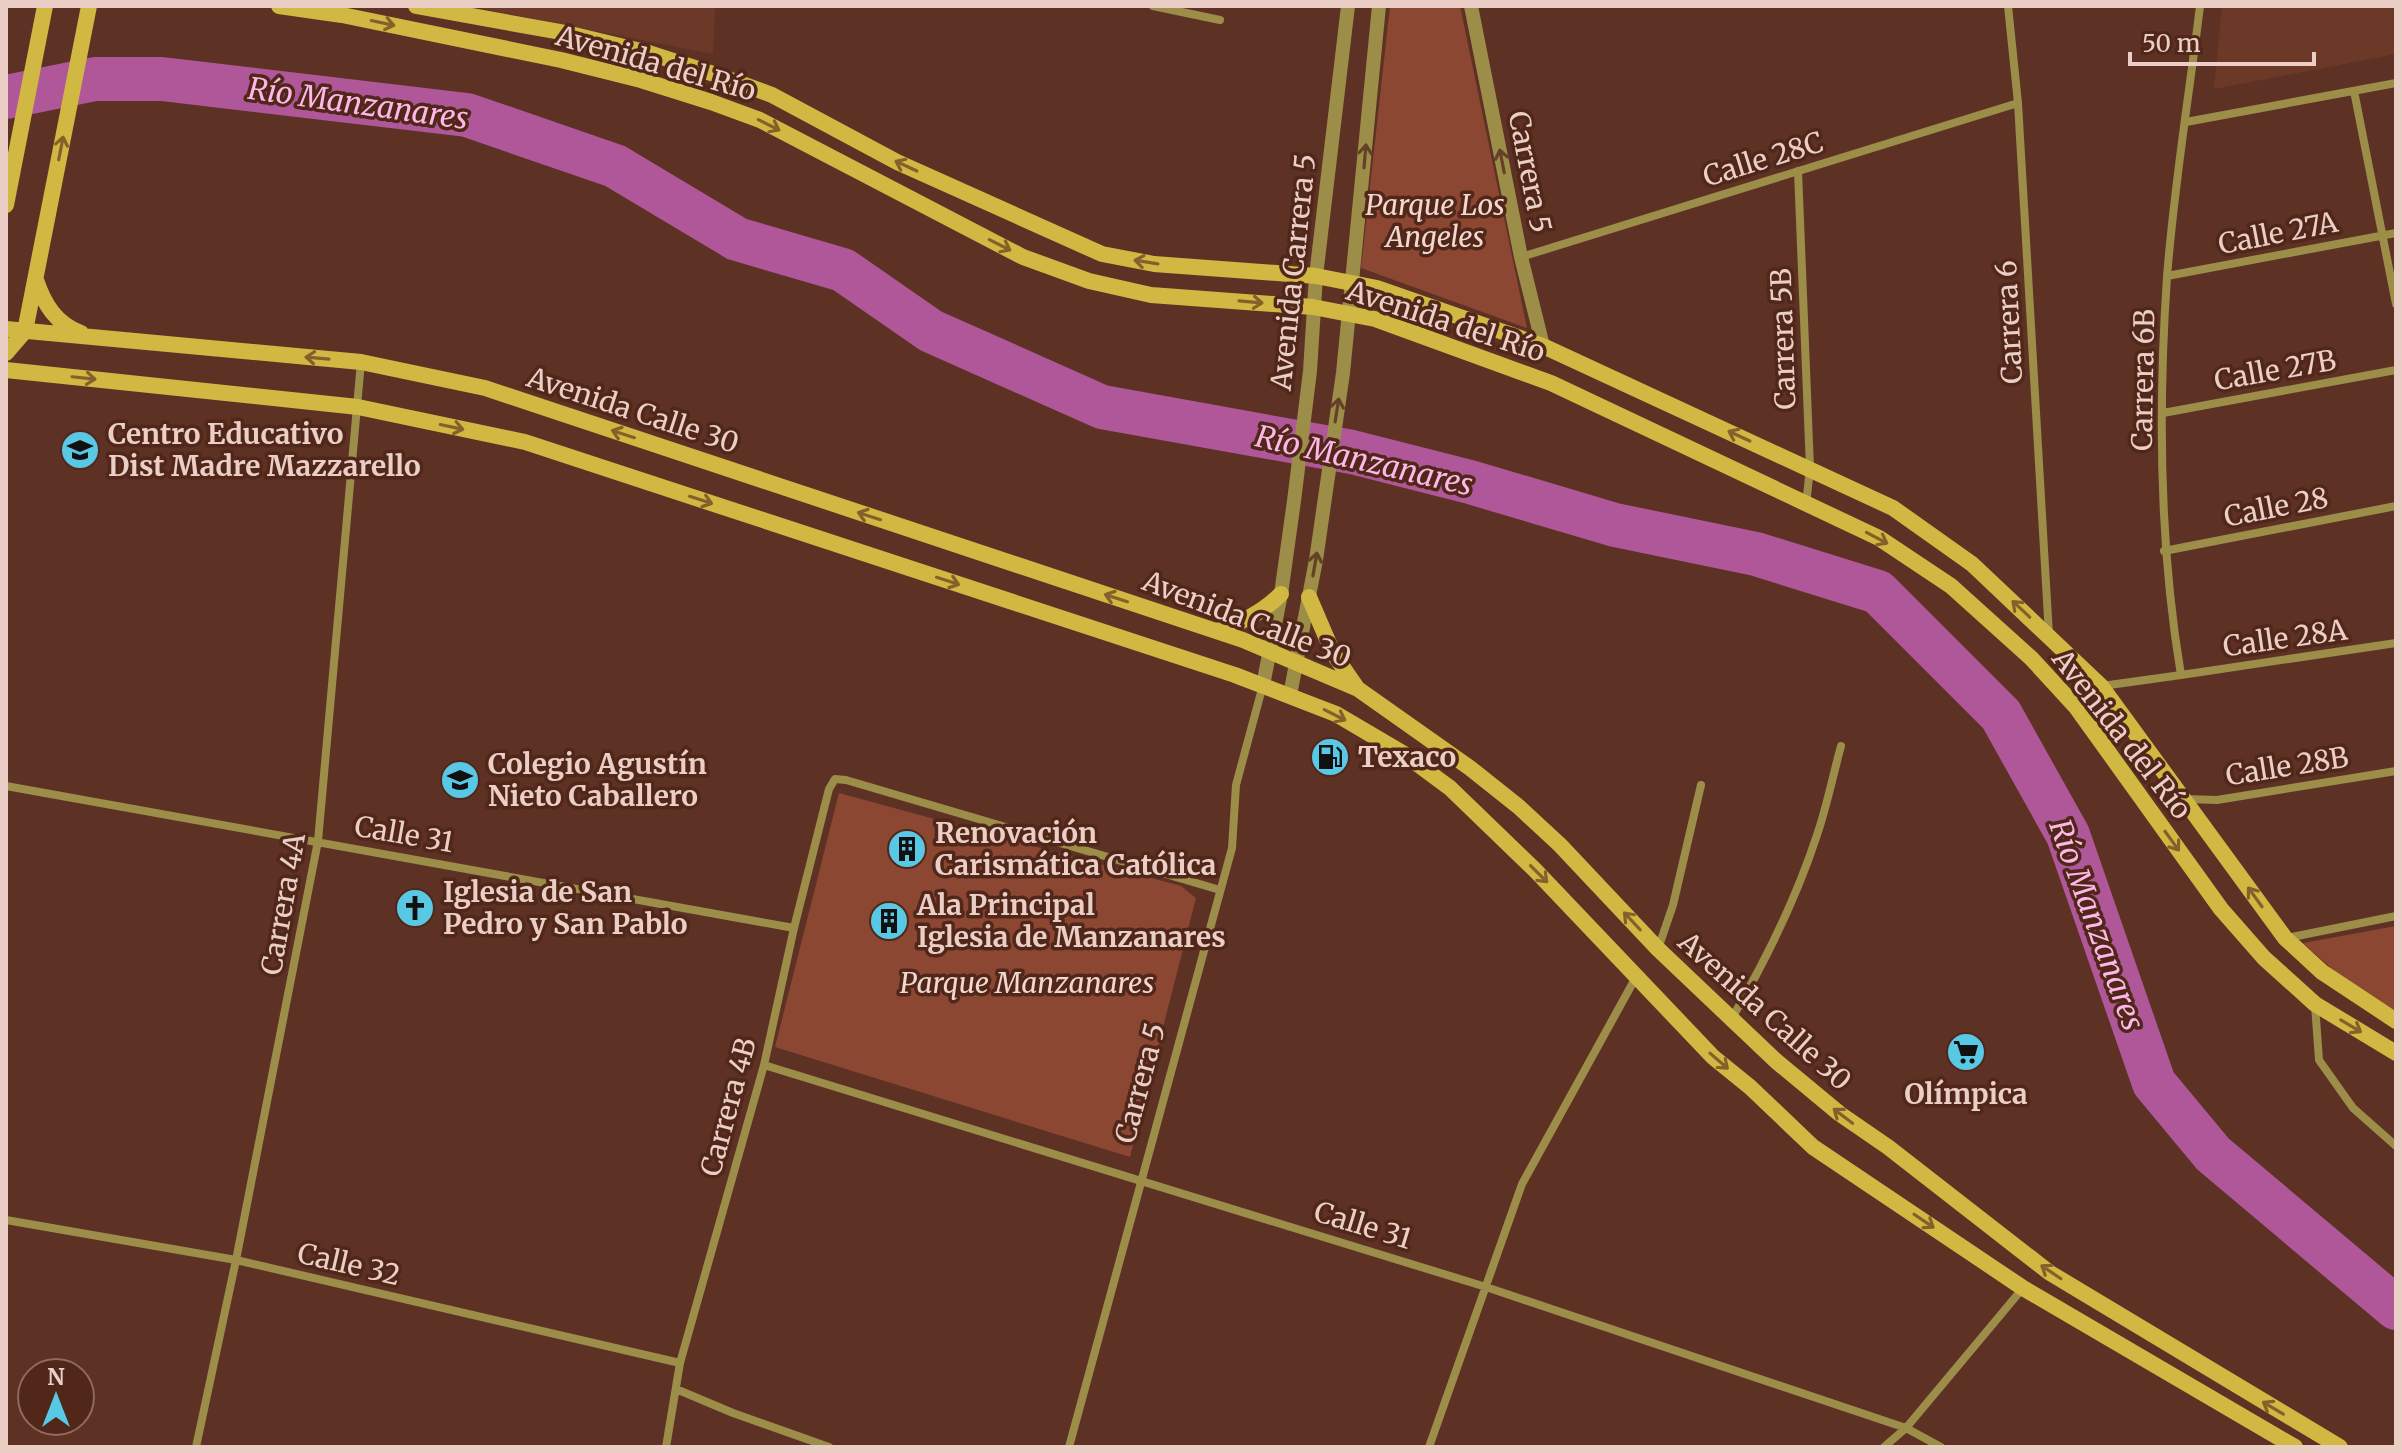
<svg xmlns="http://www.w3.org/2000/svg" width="2402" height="1453" viewBox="0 0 2402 1453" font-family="Merriweather,serif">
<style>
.built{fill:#6c3929}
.green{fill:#8b4732}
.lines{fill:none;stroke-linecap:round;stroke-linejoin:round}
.river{stroke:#b05799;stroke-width:44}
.minor{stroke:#9c8d49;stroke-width:8}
.tertiary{stroke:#9c8d49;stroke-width:14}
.secondary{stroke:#d0b842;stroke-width:16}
.oneway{stroke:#84612a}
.oneway2{stroke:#644026}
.labels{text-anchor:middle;stroke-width:7;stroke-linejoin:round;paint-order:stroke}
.street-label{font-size:28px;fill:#ebcfc7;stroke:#51271a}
.park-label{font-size:28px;font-style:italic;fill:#f4d8cf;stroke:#51271a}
.poi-label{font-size:28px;font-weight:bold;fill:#ebcfc7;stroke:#51271a;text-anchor:start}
.water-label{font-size:30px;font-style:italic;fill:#fdb7e9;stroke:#51271a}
</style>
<rect width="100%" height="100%" fill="#5d3224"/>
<!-- built -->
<path class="built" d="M 469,6 L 715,6 L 713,54 Z
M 2222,6 L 2396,6 L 2396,54 L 2214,89 Z"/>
<!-- green -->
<path class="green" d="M 1390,6 L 1460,6 L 1527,328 L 1361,268 Z
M 839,793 L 1181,886 L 1196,898 L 1130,1157 L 775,1047 Z
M 2396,926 L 2396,1011 L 2348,983 L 2303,943 Z"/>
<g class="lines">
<!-- river -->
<path class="river" d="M 6,97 L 95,79 L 162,79 L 467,115 L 615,166 L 737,239 L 843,270 L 931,331 L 1102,407 L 1352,452 L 1470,482 L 1615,525 L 1756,554 L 1878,592 L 2001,715 L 2068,835 L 2154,1083 L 2213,1154 L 2396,1308"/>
<!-- minor -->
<path class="minor" d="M 1153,6 L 1220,20
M 2008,6 L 2018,103 L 2049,635
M 2354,91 L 2396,304
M 2186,122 L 2396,83
M 1798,171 L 1810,468 L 1806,505
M 1521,257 L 2018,103
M 2167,276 L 2396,233
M 2163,413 L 2396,370
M 2164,551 L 2396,506
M 2181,675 L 2396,643
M 2102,686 L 2181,675 C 2159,544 2158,409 2167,277 C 2174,186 2189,96 2200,6
M 6,786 L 794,928
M 2185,799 L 2217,800 L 2396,771
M 2287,938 L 2396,916
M 1658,949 L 1673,905 L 1701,785
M 2315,1005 L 2319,1060 L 2353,1108 L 2396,1146
M 1732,1018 C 1766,960 1796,899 1817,835 C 1827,806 1833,775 1841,746
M 764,1065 L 1486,1287 L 1906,1428 L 1941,1447
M 6,1220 L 236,1260 L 680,1363
M 676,1389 L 733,1413 L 829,1447
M 196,1447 L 236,1260 L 318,841 L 361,362
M 666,1447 L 680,1363 L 764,1065 L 794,928 L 829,789 L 835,779 L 846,780 L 1220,890
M 1069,1447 L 1232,848 L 1236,785 L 1263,685
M 1429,1447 L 1522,1184 L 1636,977
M 1884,1447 L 1906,1428 L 2023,1288"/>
<!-- tertiary -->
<path class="tertiary" d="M 1471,6 L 1521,257 L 1543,346
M 1263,685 L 1281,594 L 1294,501 L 1310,371 L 1316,276 L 1348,6
M 1290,695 L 1316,560 L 1343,373 L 1379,6"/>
<!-- secondary -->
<path class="secondary" d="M 279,6 L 342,15 L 561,60 L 641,80 L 711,102 L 760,120 L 1023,257 L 1089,281 L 1151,295 L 1313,307 L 1375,319 L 1551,383 L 1879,538 L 1951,586 L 2031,658 L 2076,707 L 2221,909 L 2264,958 L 2315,1004 L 2396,1053
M 416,6 L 566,33 L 649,53 L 720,76 L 772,95 L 897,162 L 1102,254 L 1154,264 L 1316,276 L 1377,288 L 1543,346 L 1893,508 L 1972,564 L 2101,686 L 2285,938 L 2322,972 L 2396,1021
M 6,205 L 45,6
M 36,280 C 44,304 56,324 81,333
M 6,329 L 361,362 L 485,388 L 1243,640 L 1358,689 L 1470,768 L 1519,807 L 1560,845 L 1658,949 L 1776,1061 L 1840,1114 L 1888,1147 L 2050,1273 L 2340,1447
M 6,353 L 25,331 L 89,6
M 6,370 L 358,407 L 525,442 L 1235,675 L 1336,714 L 1404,754 L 1450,788 L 1535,870 L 1713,1057 L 1750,1087 L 1813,1147 L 2023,1288 L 2295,1447
M 1309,597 L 1333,653 L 1357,688
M 1217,631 C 1242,622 1262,613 1281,594"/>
</g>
<!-- one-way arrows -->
<defs><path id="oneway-shaft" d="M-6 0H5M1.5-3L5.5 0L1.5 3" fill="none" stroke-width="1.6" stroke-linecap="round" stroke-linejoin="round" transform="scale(2)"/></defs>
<g class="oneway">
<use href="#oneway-shaft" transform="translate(383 23) rotate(12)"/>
<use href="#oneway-shaft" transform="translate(769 125) rotate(27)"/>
<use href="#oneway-shaft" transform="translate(61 148) rotate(-79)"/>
<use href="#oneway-shaft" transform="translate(906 166) rotate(-155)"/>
<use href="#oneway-shaft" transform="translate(1000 245) rotate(27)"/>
<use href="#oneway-shaft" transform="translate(1146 262) rotate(-171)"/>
<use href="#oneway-shaft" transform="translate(1251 302) rotate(5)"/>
<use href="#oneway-shaft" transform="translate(317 358) rotate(-175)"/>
<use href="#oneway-shaft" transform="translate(84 378) rotate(6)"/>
<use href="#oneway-shaft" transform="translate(452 427) rotate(12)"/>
<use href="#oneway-shaft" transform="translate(623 434) rotate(-162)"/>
<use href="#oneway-shaft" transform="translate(1739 436) rotate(-155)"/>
<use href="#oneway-shaft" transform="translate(701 500) rotate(18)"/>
<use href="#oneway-shaft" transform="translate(869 516) rotate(-162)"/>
<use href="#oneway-shaft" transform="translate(1877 538) rotate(28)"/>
<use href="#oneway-shaft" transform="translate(948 581) rotate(18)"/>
<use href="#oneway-shaft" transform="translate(1116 598) rotate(-162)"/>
<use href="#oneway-shaft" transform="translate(2021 609) rotate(-137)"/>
<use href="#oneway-shaft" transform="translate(1335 715) rotate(27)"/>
<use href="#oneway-shaft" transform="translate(2172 841) rotate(54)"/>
<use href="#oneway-shaft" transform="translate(1539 874) rotate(45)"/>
<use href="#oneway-shaft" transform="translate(2255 897) rotate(-126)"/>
<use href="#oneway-shaft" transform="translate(1632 921) rotate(-133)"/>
<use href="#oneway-shaft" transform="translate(2351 1026) rotate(31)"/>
<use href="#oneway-shaft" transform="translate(1719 1061) rotate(41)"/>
<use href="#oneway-shaft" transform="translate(1843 1116) rotate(-143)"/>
<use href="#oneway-shaft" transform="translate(1924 1221) rotate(34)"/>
<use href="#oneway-shaft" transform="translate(2051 1272) rotate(-146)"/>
<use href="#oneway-shaft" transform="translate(2273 1408) rotate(-149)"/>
</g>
<g class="oneway2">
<use href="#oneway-shaft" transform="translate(1365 156) rotate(-85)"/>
<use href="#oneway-shaft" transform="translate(1502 161) rotate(-101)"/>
<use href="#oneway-shaft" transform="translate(1337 410) rotate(-81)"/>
<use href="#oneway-shaft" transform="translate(1315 564) rotate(-80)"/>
</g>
<!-- icons -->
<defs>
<g id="school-disc" transform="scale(2)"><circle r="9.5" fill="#59c8e5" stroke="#51271a"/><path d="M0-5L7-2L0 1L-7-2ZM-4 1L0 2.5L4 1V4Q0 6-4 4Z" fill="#111"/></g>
<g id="fuel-disc" transform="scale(2)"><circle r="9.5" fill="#59c8e5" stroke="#51271a"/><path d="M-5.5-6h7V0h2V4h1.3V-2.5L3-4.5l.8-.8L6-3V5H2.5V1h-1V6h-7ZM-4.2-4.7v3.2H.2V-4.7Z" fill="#111"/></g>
<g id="building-disc" transform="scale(2)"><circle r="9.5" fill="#59c8e5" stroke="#51271a"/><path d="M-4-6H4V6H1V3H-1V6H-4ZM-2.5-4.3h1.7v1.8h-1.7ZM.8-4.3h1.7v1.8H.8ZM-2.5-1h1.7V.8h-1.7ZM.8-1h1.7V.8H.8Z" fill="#111"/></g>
<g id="church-disc" transform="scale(2)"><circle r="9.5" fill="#59c8e5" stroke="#51271a"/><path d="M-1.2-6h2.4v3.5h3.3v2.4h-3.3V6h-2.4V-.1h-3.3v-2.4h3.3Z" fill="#111"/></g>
<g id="supermarket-disc" transform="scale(2)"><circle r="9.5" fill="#59c8e5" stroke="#51271a"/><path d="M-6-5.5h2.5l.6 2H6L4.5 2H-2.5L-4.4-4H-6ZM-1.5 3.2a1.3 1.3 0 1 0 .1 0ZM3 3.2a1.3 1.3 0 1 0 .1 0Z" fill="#111"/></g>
</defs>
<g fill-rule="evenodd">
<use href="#school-disc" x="80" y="450"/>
<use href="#fuel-disc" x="1330" y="757"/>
<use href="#school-disc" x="460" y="780"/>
<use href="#building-disc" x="907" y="849"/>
<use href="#church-disc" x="415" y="908"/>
<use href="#building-disc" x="889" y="921"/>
<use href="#supermarket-disc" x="1966" y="1052"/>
</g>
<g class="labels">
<!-- street labels -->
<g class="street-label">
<text transform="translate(656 63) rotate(16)" y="10">Avenida del Río</text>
<text transform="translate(1763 159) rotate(-17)" y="10">Calle 28C</text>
<text transform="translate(1530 172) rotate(79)" y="10">Carrera 5</text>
<text transform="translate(2278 233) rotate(-11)" y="10">Calle 27A</text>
<text transform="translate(1293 272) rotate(-84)" y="10">Avenida Carrera 5</text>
<text transform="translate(1446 321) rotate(18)" y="10">Avenida del Río</text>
<text transform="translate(2009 322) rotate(-93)" y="10">Carrera 6</text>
<text transform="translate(1783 339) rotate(-92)" y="10">Carrera 5B</text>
<text transform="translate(2275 370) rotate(-10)" y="10">Calle 27B</text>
<text transform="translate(2143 380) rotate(-89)" y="10">Carrera 6B</text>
<text transform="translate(633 410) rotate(18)" y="10">Avenida Calle 30</text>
<text transform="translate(2276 507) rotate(-11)" y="10">Calle 28</text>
<text transform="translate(1247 619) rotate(21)" y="10">Avenida Calle 30</text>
<text transform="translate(2285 638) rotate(-8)" y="10">Calle 28A</text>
<text transform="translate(2122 734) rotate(52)" y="10">Avenida del Río</text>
<text transform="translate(2287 766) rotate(-9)" y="10">Calle 28B</text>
<text transform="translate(404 834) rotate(10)" y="10">Calle 31</text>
<text transform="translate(283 904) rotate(-80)" y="10">Carrera 4A</text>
<text transform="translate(1765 1011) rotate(42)" y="10">Avenida Calle 30</text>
<text transform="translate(1140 1083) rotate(-75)" y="10">Carrera 5</text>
<text transform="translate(728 1107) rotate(-75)" y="10">Carrera 4B</text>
<text transform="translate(1363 1225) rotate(17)" y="10">Calle 31</text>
<text transform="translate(349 1264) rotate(13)" y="10">Calle 32</text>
</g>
<!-- park labels -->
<g class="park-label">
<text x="1435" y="215">Parque Los<tspan x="1435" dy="32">Angeles</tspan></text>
<text x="1027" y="993">Parque Manzanares</text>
</g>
<!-- poi labels -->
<g class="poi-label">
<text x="108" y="444">Centro Educativo<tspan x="108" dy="32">Dist Madre Mazzarello</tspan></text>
<text x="1358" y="767">Texaco</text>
<text x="488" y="774">Colegio Agustín<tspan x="488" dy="32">Nieto Caballero</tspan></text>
<text x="935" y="843">Renovación<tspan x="935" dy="32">Carismática Católica</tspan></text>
<text x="443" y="902">Iglesia de San<tspan x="443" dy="32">Pedro y San Pablo</tspan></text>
<text x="917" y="915">Ala Principal<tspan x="917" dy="32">Iglesia de Manzanares</tspan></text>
<text x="1966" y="1104" text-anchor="middle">Olímpica</text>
</g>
<!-- water labels -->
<g class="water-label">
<text transform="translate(358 104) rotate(8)" y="10">Río Manzanares</text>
<text transform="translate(1364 461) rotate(13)" y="10">Río Manzanares</text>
<text transform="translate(2096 925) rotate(70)" y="10">Río Manzanares</text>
</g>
</g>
<!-- border -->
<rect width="2402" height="1453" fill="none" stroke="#ebcfc7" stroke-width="16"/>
<!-- north arrow -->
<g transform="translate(56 1397)"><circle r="38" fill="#51271a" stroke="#8f6a5f" stroke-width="2"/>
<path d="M0-6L14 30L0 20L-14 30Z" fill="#59c8e5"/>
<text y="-12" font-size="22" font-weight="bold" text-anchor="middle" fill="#ebcfc7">N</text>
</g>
<!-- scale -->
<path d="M2130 52v12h184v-12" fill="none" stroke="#ebcfc7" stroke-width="4"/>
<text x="2142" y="52" font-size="24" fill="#ebcfc7" stroke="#51271a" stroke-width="6" paint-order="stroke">50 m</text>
</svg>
